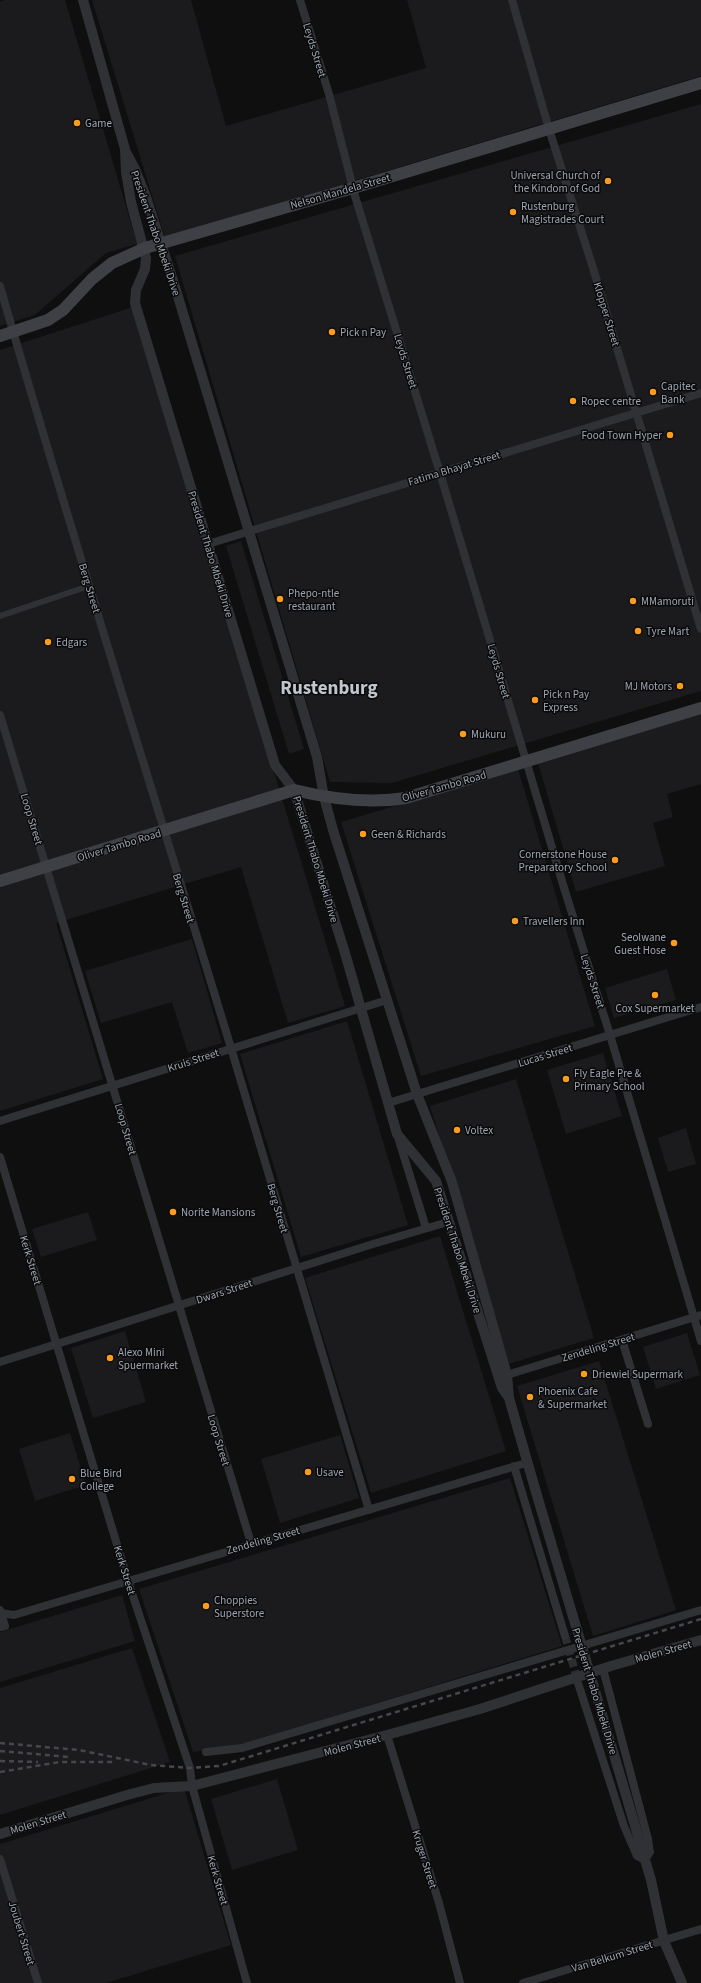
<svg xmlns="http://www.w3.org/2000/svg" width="701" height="1983" viewBox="0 0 701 1983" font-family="'Source Sans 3',sans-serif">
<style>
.built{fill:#1b1b1d}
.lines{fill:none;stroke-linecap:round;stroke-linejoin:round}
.minor-tunnel{stroke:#2c2d30;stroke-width:8;stroke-dasharray:8 4;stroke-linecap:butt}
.pedestrian{stroke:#303135;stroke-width:6}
.minor{stroke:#303135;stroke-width:8}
.tertiary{stroke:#303135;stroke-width:10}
.secondary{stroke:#3e4046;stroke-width:12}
.rail{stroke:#45474d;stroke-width:2.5;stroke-dasharray:5 4;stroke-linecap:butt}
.tertiary-bridge{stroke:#303135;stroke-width:10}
.poi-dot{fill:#fb9d1c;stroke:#0a0a0b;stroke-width:1.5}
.labels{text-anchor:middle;stroke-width:3;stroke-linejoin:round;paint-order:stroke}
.street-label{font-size:11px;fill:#9fa6b2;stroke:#0a0a0b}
.poi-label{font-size:11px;fill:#9fa6b2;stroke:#0a0a0b;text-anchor:start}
.town-label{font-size:19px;font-weight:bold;fill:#c0c5ce;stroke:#0a0a0b}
</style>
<rect width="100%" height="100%" fill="#0f0f10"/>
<!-- built -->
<path class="built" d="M 5,0 L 65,0 L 137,244 L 106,253 L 35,315 L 0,326 L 0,2 Z
M 92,0 L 191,0 L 226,126 L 426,68 L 407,0 L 701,0 L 701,76 L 165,238 Z
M 701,104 L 701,691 L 392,783 L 330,782 L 175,256 Z
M 133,307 L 345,1006 L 288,1023 L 241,867 L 56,923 L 103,1079 L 0,1111 L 0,350 Z
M 241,541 L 304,749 L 289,754 L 226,546 Z
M 701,714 L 701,784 L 667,794 L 673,817 L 653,823 L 665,866 L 576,892 L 538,763 Z
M 518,769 L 595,1026 L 421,1076 L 341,822 Z
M 192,939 L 222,1043 L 188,1053 L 172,1002 L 101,1023 L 85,971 Z
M 667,969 L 676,1000 L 614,1018 L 605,988 Z
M 347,1021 L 408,1225 L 301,1257 L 240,1054 Z
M 603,1053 L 622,1116 L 566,1134 L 547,1070 Z
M 516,1079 L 594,1338 L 508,1364 L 430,1106 Z
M 686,1128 L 696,1164 L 668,1172 L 658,1138 Z
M 88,1212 L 97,1240 L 41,1257 L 32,1229 Z
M 440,1236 L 506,1451 L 371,1493 L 305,1278 Z
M 125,1331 L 146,1402 L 93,1418 L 71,1348 Z
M 687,1333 L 700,1375 L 656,1389 L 643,1347 Z
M 599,1361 L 676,1610 L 593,1636 L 517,1386 Z
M 70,1433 L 86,1485 L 35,1501 L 19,1449 Z
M 340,1435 L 359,1498 L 280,1523 L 261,1459 Z
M 510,1478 L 562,1646 L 241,1745 L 193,1752 L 139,1589 Z
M 122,1595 L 135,1641 L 0,1682 L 0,1632 Z
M 132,1648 L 170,1762 L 0,1815 L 0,1688 Z
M 277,1779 L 298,1850 L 232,1870 L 211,1799 Z
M 184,1788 L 231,1945 L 106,1983 L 0,1983 L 0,1844 Z"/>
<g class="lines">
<!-- minor-tunnel -->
<path class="minor-tunnel" d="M 565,1636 L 578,1682"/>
<!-- pedestrian -->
<path class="pedestrian" d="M 0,616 L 89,586"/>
<!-- minor -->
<path class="minor" d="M 300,0 L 329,94 L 355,196 L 440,473 L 565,891 L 610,1035 L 701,1341
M 512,0 L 549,129 L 593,268 L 701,629
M 0,286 C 73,541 154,794 231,1048 C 278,1202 322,1356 369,1510
M 208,544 L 701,393
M 0,715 L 251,1543
M 388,1103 L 701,1007
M 0,1121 L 387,1000
M 398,1137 L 426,1228
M 0,1157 L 128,1581 L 190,1768 L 192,1786 L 247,1983
M 622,1340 L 648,1424
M 0,1362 L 373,1244 L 448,1222
M 501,1373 L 507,1375 L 701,1315
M 514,1466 L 565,1636
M 0,1613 L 14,1615 L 526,1463
M 0,1627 L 5,1626 L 0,1610
M 578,1683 L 624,1826 L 637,1856 L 645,1860 L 650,1852 L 648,1839 L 603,1669
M 387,1735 L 439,1903 L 460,1983
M 206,1752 L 242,1748 L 701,1610
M 0,1859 L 38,1983
M 523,1983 L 701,1929"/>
<!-- tertiary -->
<path class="tertiary" d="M 83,0 L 125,149 L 126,172 L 131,202 L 146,258 L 145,269 L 136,290 L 135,303 L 275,765 L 294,790 L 345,953 L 397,1134 L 436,1181 L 502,1388 L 509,1398
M 126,152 L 135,169 L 146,197 L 176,290 L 317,757 L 324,797 L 333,830 L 417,1094 L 452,1182 L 507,1375 L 509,1398 L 536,1492
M 623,1785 L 651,1880 L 664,1941 L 682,1983
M 0,1834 L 127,1795 L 154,1788 L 192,1786 L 387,1735 L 480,1709 L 611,1666 L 701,1640"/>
<!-- secondary -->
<path class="secondary" d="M 0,336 L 48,320 L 63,310 L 92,279 L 112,263 L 145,248 L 353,188 L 701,83
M 0,881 L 294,790 C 331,799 368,804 406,798 L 701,708"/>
<!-- rail -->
<path class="rail" d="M 0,1743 L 79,1750 L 151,1765 L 190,1768 L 219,1766 L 701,1619
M 0,1751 L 69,1757
M 0,1761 L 38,1762
M 0,1772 L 60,1762 L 115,1762"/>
<!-- tertiary-bridge -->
<path class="tertiary-bridge" d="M 536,1492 L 623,1785"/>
</g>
<!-- markers -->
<g class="poi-dot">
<circle cx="77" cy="123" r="4"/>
<circle cx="608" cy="181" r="4"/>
<circle cx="513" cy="212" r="4"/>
<circle cx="332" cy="332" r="4"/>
<circle cx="653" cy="392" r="4"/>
<circle cx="573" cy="401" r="4"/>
<circle cx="670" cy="435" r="4"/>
<circle cx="280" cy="599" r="4"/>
<circle cx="633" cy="601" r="4"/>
<circle cx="638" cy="631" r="4"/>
<circle cx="48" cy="642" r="4"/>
<circle cx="680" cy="686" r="4"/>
<circle cx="535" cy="700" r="4"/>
<circle cx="463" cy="734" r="4"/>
<circle cx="363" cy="834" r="4"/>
<circle cx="615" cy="860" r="4"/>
<circle cx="515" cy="921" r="4"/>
<circle cx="674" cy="943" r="4"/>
<circle cx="655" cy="995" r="4"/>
<circle cx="566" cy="1079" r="4"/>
<circle cx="457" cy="1130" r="4"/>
<circle cx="173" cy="1212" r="4"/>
<circle cx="110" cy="1358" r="4"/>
<circle cx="584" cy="1374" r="4"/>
<circle cx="530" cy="1397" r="4"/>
<circle cx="308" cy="1472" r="4"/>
<circle cx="72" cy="1479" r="4"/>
<circle cx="206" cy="1606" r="4"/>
</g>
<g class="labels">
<!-- street labels -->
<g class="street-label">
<text transform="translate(315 50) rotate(73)" y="4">Leyds Street</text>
<text transform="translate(340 191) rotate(-16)" y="4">Nelson Mandela Street</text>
<text transform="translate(156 233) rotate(71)" y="4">President Thabo Mbeki Drive</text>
<text transform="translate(607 314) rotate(73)" y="4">Klopper Street</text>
<text transform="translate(406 361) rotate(73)" y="4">Leyds Street</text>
<text transform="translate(454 468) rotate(-17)" y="4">Fatima Bhayat Street</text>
<text transform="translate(211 554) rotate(73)" y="4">President Thabo Mbeki Drive</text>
<text transform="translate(90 588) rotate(73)" y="4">Berg Street</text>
<text transform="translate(499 671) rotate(74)" y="4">Leyds Street</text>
<text transform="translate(444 786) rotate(-16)" y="4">Oliver Tambo Road</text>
<text transform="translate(32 819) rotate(73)" y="4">Loop Street</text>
<text transform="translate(119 845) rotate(-17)" y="4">Oliver Tambo Road</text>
<text transform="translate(316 859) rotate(73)" y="4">President Thabo Mbeki Drive</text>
<text transform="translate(184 898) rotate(73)" y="4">Berg Street</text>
<text transform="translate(593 981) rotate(72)" y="4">Leyds Street</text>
<text transform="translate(545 1055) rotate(-17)" y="4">Lucas Street</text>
<text transform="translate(193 1060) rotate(-18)" y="4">Kruis Street</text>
<text transform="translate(126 1129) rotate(74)" y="4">Loop Street</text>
<text transform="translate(278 1208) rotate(74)" y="4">Berg Street</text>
<text transform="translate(458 1250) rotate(72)" y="4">President Thabo Mbeki Drive</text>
<text transform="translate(31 1260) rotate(73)" y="4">Kerk Street</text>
<text transform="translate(224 1291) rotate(-18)" y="4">Dwars Street</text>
<text transform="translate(598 1347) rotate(-17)" y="4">Zendeling Street</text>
<text transform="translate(219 1440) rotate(73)" y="4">Loop Street</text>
<text transform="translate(263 1540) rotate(-16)" y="4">Zendeling Street</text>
<text transform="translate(125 1570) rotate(73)" y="4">Kerk Street</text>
<text transform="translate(663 1651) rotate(-16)" y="4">Molen Street</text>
<text transform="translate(595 1691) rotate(73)" y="4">President Thabo Mbeki Drive</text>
<text transform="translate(352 1745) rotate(-15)" y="4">Molen Street</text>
<text transform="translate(38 1822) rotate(-17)" y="4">Molen Street</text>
<text transform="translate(425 1859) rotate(73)" y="4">Kruger Street</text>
<text transform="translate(218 1880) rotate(74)" y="4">Kerk Street</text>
<text transform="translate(22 1933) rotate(73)" y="4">Joubert Street</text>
<text transform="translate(612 1956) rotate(-17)" y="4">Van Belkum Street</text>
</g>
<!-- poi labels -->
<g class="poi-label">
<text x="85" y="127">Game</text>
<text x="600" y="179" text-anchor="end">Universal Church of<tspan x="600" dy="13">the Kindom of God</tspan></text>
<text x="521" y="210">Rustenburg<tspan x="521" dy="13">Magistrades Court</tspan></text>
<text x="340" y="336">Pick n Pay</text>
<text x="661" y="390">Capitec<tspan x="661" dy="13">Bank</tspan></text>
<text x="581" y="405">Ropec centre</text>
<text x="662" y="439" text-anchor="end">Food Town Hyper</text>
<text x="288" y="597">Phepo-ntle<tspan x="288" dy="13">restaurant</tspan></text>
<text x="641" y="605">MMamoruti</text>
<text x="646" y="635">Tyre Mart</text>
<text x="56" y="646">Edgars</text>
<text x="672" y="690" text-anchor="end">MJ Motors</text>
<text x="543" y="698">Pick n Pay<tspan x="543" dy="13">Express</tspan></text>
<text x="471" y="738">Mukuru</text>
<text x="371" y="838">Geen &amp; Richards</text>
<text x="607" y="858" text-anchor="end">Cornerstone House<tspan x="607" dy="13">Preparatory School</tspan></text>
<text x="523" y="925">Travellers Inn</text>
<text x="666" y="941" text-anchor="end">Seolwane<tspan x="666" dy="13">Guest Hose</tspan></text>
<text x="655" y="1012" text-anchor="middle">Cox Supermarket</text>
<text x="574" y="1077">Fly Eagle Pre &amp;<tspan x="574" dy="13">Primary School</tspan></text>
<text x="465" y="1134">Voltex</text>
<text x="181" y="1216">Norite Mansions</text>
<text x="118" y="1356">Alexo Mini<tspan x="118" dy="13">Spuermarket</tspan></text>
<text x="592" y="1378">Driewiel Supermark</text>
<text x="538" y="1395">Phoenix Cafe<tspan x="538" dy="13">&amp; Supermarket</tspan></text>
<text x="316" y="1476">Usave</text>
<text x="80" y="1477">Blue Bird<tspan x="80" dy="13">College</tspan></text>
<text x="214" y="1604">Choppies<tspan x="214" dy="13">Superstore</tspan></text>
</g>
<!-- town labels -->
<g class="town-label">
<text x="329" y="694">Rustenburg</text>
</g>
</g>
</svg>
